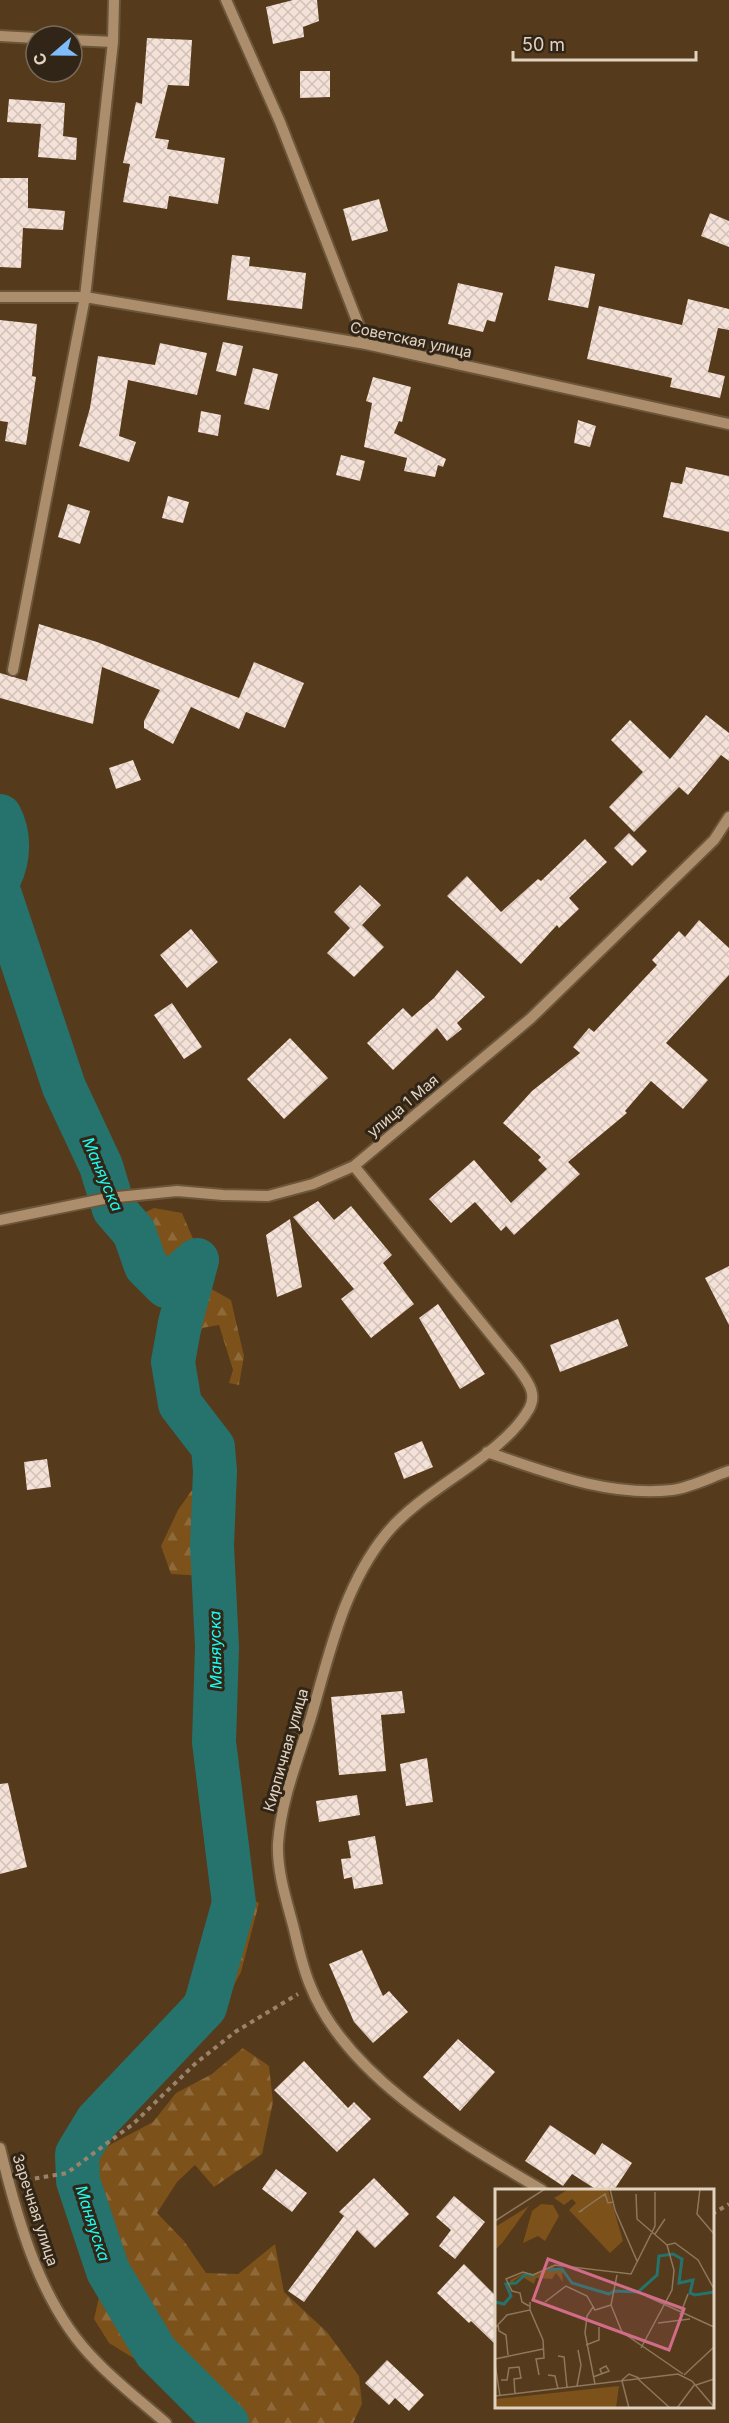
<svg xmlns="http://www.w3.org/2000/svg" width="729" height="2423" viewBox="0 0 729 2423" font-family="Inter,sans-serif">
<style>
.forest{fill:url(#forest-firs)}
.lines{fill:none;stroke-linecap:round;stroke-linejoin:round}
.river{stroke:#26736e;stroke-width:44}
.building{fill:url(#building-cross-hatch)}
.minor-casing{stroke:#6c563a;stroke-width:14}
.path{stroke:#99836a;stroke-width:4;stroke-dasharray:4.5 4.5;stroke-linecap:butt}
.minor{stroke:#ad8e6c;stroke-width:10}
.labels{text-anchor:middle;stroke-width:6;stroke-linejoin:round;paint-order:stroke}
.street-label{font-size:15px;fill:#e2d2c0;stroke:#312517}
.water-label{font-size:16px;font-style:italic;fill:#19fff3;stroke:#312517}
.inset-river{fill:none;stroke:#26736e;stroke-width:3}
.inset-road{fill:none;stroke:#8d775d;stroke-width:1.5}
.view{fill:#d06c88;fill-opacity:0.15;stroke:#d06c88;stroke-width:3}
.inset-edge{fill:none;stroke:#e2d2c0;stroke-width:3}
</style>
<defs>
<pattern id="forest-firs" width="22" height="20" patternUnits="userSpaceOnUse" patternTransform="scale(1.5)"><rect width="22" height="20" fill="#7c511a"/><path d="M5 1l3.5 6h-7zM16 11l3.5 6h-7z" fill="#8e693a"/></pattern>
<pattern id="building-cross-hatch" width="8" height="8" patternUnits="userSpaceOnUse" patternTransform="scale(1.5)"><rect width="8" height="8" fill="#f4e1d7"/><path d="M0 0l8 8M0 8l8-8" fill="none" stroke="#d1c1b8"/></pattern>
</defs>
<rect width="100%" height="100%" fill="#553a1b"/>
<!-- forest -->
<path class="forest" d="M 154,1208 L 182,1213 L 200,1255 L 206,1286 L 231,1300 L 244,1356 L 239,1385 L 229,1383 L 233,1370 L 219,1325 L 202,1328 L 197,1344 L 190,1355 L 189,1314 L 194,1283 L 183,1267 L 175,1285 L 157,1271 L 137,1216 Z
M 192,1490 L 222,1495 C 232,1529 234,1543 222,1577 L 171,1574 L 161,1546 L 178,1510 Z
M 238,1891 L 259,1903 L 241,1972 L 214,2022 L 139,2104 L 102,2149 L 153,2122 L 176,2093 L 212,2074 L 243,2048 L 269,2066 L 273,2102 L 262,2154 L 214,2187 L 195,2165 L 177,2182 L 157,2213 L 184,2241 L 206,2273 L 238,2274 L 275,2244 L 284,2292 L 327,2332 L 359,2376 L 362,2404 L 353,2423 L 209,2423 L 187,2391 L 109,2343 L 94,2319 L 104,2275 L 81,2210 L 83,2133 L 109,2087 L 151,2055 L 218,1938 Z"/>
<g class="lines">
<!-- river -->
<path class="river" d="M 0,816 C 10,835 9,858 0,877
M 0,895 L 64,1087 L 101,1166 L 114,1209 L 134,1232 L 146,1266 L 166,1286 L 197,1260 L 180,1323 L 173,1362 L 180,1404 L 213,1447 L 215,1471 L 212,1546 L 217,1647 L 214,1742 L 234,1903 L 205,2007 L 97,2121 L 77,2154 L 78,2181 L 108,2271 L 156,2352 L 227,2423"/>
</g>
<!-- building -->
<path class="building" d="M 293,0 L 317,0 L 319,21 L 303,27 L 304,37 L 273,44 L 266,7 Z
M 147,38 L 192,40 L 189,86 L 168,85 L 155,138 L 169,140 L 167,149 L 225,158 L 218,204 L 169,196 L 167,209 L 123,202 L 130,164 L 123,163 L 136,102 L 142,104 Z
M 300,71 L 330,71 L 330,97 L 300,98 Z
M 9,99 L 65,103 L 63,136 L 77,138 L 76,160 L 38,157 L 41,124 L 7,122 Z
M 0,178 L 28,178 L 28,208 L 65,211 L 63,230 L 23,228 L 21,268 L 0,267 Z
M 379,199 L 388,231 L 352,241 L 343,209 Z
M 710,213 L 729,221 L 729,247 L 701,236 Z
M 232,255 L 250,257 L 249,266 L 306,273 L 302,309 L 227,300 Z
M 555,266 L 595,274 L 588,308 L 548,300 Z
M 458,283 L 503,293 L 495,322 L 487,320 L 483,332 L 448,324 Z
M 688,299 L 729,309 L 729,330 L 718,328 L 708,372 L 725,376 L 720,398 L 670,387 L 672,378 L 587,359 L 599,306 L 682,325 Z
M 0,320 L 37,324 L 32,376 L 36,377 L 26,445 L 5,441 L 8,422 L 0,421 Z
M 223,342 L 243,346 L 236,376 L 216,371 Z
M 160,343 L 207,353 L 197,395 L 128,380 L 119,436 L 136,442 L 129,462 L 79,446 L 90,408 L 98,356 L 155,365 Z
M 253,368 L 278,374 L 269,410 L 244,404 Z
M 373,377 L 411,387 L 402,422 L 399,421 L 394,433 L 446,459 L 443,467 L 438,465 L 435,477 L 404,471 L 407,458 L 364,447 L 372,403 L 366,401 Z
M 201,411 L 221,415 L 218,436 L 198,432 Z
M 578,420 L 596,426 L 590,447 L 574,443 Z
M 341,455 L 365,461 L 360,481 L 336,475 Z
M 686,467 L 729,476 L 729,532 L 663,517 L 671,482 L 682,484 Z
M 168,496 L 189,502 L 183,523 L 162,518 Z
M 68,504 L 90,511 L 80,544 L 58,537 Z
M 39,624 L 97,642 L 239,698 L 254,662 L 304,683 L 285,728 L 246,712 L 239,729 L 191,707 L 173,744 L 144,728 L 144,721 L 160,690 L 102,667 L 93,724 L 0,698 L 0,673 L 27,681 Z
M 706,715 L 729,733 L 729,761 L 721,755 L 688,795 L 679,787 L 634,832 L 609,807 L 643,772 L 611,740 L 630,720 L 670,759 Z
M 133,760 L 141,780 L 116,789 L 109,768 Z
M 629,833 L 647,851 L 632,866 L 614,848 Z
M 585,839 L 607,862 L 569,898 L 579,909 L 559,928 L 557,925 L 521,964 L 447,896 L 467,876 L 501,912 L 538,879 L 541,881 Z
M 360,885 L 381,905 L 362,925 L 384,947 L 354,977 L 327,953 L 350,928 L 334,912 Z
M 699,920 L 729,948 L 729,975 L 666,1043 L 708,1080 L 683,1109 L 651,1081 L 625,1111 L 627,1113 L 568,1162 L 580,1174 L 514,1235 L 506,1226 L 501,1231 L 475,1202 L 451,1223 L 429,1199 L 474,1160 L 511,1203 L 547,1169 L 538,1160 L 541,1157 L 503,1123 L 532,1091 L 580,1053 L 573,1047 L 589,1028 L 594,1032 L 657,965 L 652,960 L 679,931 L 685,937 Z
M 191,929 L 218,962 L 187,988 L 160,955 Z
M 457,970 L 485,997 L 457,1023 L 462,1029 L 447,1041 L 437,1028 L 393,1070 L 367,1043 L 403,1008 L 412,1017 L 434,998 Z
M 172,1003 L 202,1047 L 184,1059 L 154,1015 Z
M 290,1038 L 328,1078 L 284,1119 L 247,1079 Z
M 318,1201 L 334,1220 L 351,1206 L 392,1255 L 383,1263 L 414,1304 L 371,1338 L 341,1299 L 354,1289 L 293,1217 Z
M 290,1219 L 302,1287 L 277,1297 L 266,1235 Z
M 729,1266 L 729,1325 L 705,1278 Z
M 438,1304 L 485,1374 L 460,1389 L 419,1318 Z
M 618,1319 L 628,1346 L 560,1372 L 550,1345 Z
M 422,1441 L 433,1467 L 404,1479 L 394,1453 Z
M 47,1459 L 51,1487 L 27,1490 L 24,1462 Z
M 402,1691 L 405,1713 L 381,1715 L 386,1771 L 339,1775 L 331,1697 Z
M 427,1758 L 433,1802 L 406,1806 L 400,1764 Z
M 8,1783 L 27,1867 L 0,1874 L 0,1784 Z
M 357,1795 L 360,1815 L 319,1822 L 316,1801 Z
M 375,1836 L 383,1884 L 354,1889 L 352,1877 L 344,1879 L 341,1859 L 351,1858 L 348,1841 Z
M 362,1950 L 383,1996 L 389,1991 L 408,2012 L 373,2043 L 354,2022 L 329,1964 Z
M 458,2039 L 495,2072 L 460,2111 L 423,2077 Z
M 304,2061 L 348,2108 L 354,2102 L 371,2119 L 337,2152 L 274,2090 Z
M 550,2125 L 595,2155 L 602,2143 L 632,2163 L 614,2190 L 597,2190 L 572,2174 L 563,2186 L 525,2161 Z
M 276,2169 L 307,2193 L 292,2212 L 262,2189 Z
M 374,2178 L 409,2214 L 375,2248 L 357,2230 L 304,2302 L 288,2291 L 344,2216 L 339,2212 Z
M 454,2196 L 485,2222 L 455,2259 L 439,2246 L 451,2230 L 436,2217 Z
M 464,2264 L 496,2296 L 496,2345 L 471,2321 L 469,2323 L 437,2293 Z
M 387,2360 L 424,2395 L 409,2411 L 395,2398 L 389,2405 L 365,2383 Z"/>
<g class="lines">
<!-- minor casing -->
<g class="minor-casing">
<path id="minor" d="M 226,0 L 280,122 L 366,344
M 0,36 L 36,38
M 72,40 L 113,42
M 0,297 L 85,297 L 366,344 L 729,424
M 13,670 L 85,297 L 113,42 L 114,0
M 354,1166 L 518,1368 C 527,1381 538,1393 529,1409 C 501,1458 424,1487 386,1534 C 344,1586 330,1651 312,1714 C 299,1757 281,1799 278,1844 C 277,1871 286,1899 293,1925 C 298,1945 302,1966 310,1985 C 346,2077 461,2142 542,2190
M 0,1220 L 108,1198 L 177,1191 L 223,1195 L 268,1196 L 313,1184 L 354,1166 L 530,1019 L 714,840 L 729,817
M 487,1452 C 546,1472 608,1497 672,1490 C 690,1488 711,1477 729,1471
M 0,2148 C 18,2222 41,2307 97,2362 C 118,2384 143,2403 166,2423"/>
</g>
<!-- path -->
<path class="path" d="M 26,2180 L 67,2173 L 133,2124 L 196,2063 L 235,2032 L 298,1994
M 712,2214 L 729,2204"/>
<!-- minor -->
<use href="#minor" class="minor"/>
</g>
<g class="labels">
<!-- street labels -->
<g class="street-label">
<text transform="translate(411 340) rotate(12)" y="5">Советская улица</text>
<text transform="translate(403 1106) rotate(-40)" y="5">улица 1 Мая</text>
<text transform="translate(286 1750) rotate(-74)" y="5">Кирпичная улица</text>
<text transform="translate(35 2210) rotate(72)" y="5">Заречная улица</text>
</g>
<!-- water labels -->
<g class="water-label">
<text transform="translate(103 1174) rotate(67)" y="6">Маняуска</text>
<text transform="translate(215 1650) rotate(-91)" y="6">Маняуска</text>
<text transform="translate(93 2223) rotate(72)" y="6">Маняуска</text>
</g>
</g>
<!-- overview -->
<g transform="translate(495 2189)">
<rect width="219" height="219" fill="#553a1b"/>
<path d="M 46,15 L 58,16 L 64,27 L 50,52 L 43,47 L 28,54 L 37,22 ZM 34,17 L 8,53 L 0,61 L 0,38 ZM 57,78 L 68,81 L 78,95 L 67,83 L 68,93 L 61,84 L 57,90 L 41,89 L 39,95 L 26,87 L 16,94 L 15,91 L 29,84 L 35,86 Z" fill="#7c511a"/>
<path d="M 74,0 L 113,0 L 128,52 L 115,64 L 74,21 L 81,14 L 77,10 L 69,16 L 59,9 Z" fill="#7c511a"/>
<path d="M 124,197 L 121,219 L 0,219 L 0,210 Z" fill="#7c511a"/>
<path class="inset-river" d="M 53,81 L 67,80 L 77,94 L 114,105 L 119,102 L 143,103 L 162,86 L 164,67 L 178,65 L 187,70 L 184,94 L 198,91 L 195,104 L 200,106 L 219,103M 0,113 L 9,115 L 16,107 L 11,95 L 21,94 L 31,85 L 40,87"/>
<path class="inset-road" d="M 115,0 L 120,21 L 142,72M 205,0 L 202,25 L 219,45M 141,5 L 142,30 L 172,56 L 180,54 L 203,71 L 219,100M 88,21 L 84,23 L 110,5 L 113,14 L 118,13M 0,32 L 50,0M 160,45 L 170,30M 122,86 L 116,116 L 127,143 L 188,185M 151,107 L 219,138M 50,113 L 71,97 L 92,107 L 100,121 L 116,116M 34,117 L 27,113 L 25,104 L 17,102 L 11,90 L 28,83 L 38,86 L 60,76 L 136,85 L 160,37 L 160,3M 98,118 L 92,127 L 90,144 L 100,195M 35,121 L 48,151 L 49,169 L 41,170 L 44,186M 185,126 L 193,105M 163,134 L 195,130M 3,136 L 4,142 L 11,146 L 13,166M 0,139 L 12,126 L 35,121 L 35,113M 91,156 L 104,151 L 104,138M 146,159 L 177,101 L 179,81 L 172,56M 63,167 L 69,168 L 72,198M 0,170 L 48,160M 0,175 L 5,207M 53,186 L 60,187 L 63,200M 189,186 L 219,158M 98,188 L 114,182 L 111,177 L 105,180 L 107,185M 143,190 L 175,219M 6,191 L 12,191 L 14,179 L 24,178 L 26,189 L 19,190 L 20,205M 126,192 L 134,185 L 144,189M 127,192 L 134,219M 201,196 L 219,190M 82,197 L 86,176 L 83,161M 0,207 L 183,185 L 197,192 L 219,218M 182,219 L 200,195"/>
<path class="view" d="M 53,70 L 189,120 L 174,161 L 38,111 Z"/>
<rect width="219" height="219" class="inset-edge"/>
</g>
<!-- north arrow -->
<g transform="translate(54 54) rotate(250)"><circle r="28" fill="#312517" stroke="#786a5b" stroke-width="1.5"/>
<path d="M0-4.5L10 22L0 15L-10 22Z" fill="#7fbdfa"/>
<text y="-9" font-size="16" font-weight="bold" text-anchor="middle" fill="#e2d2c0">С</text>
</g>
<!-- scale -->
<path d="M513 51v9h183v-9" fill="none" stroke="#e2d2c0" stroke-width="3"/>
<text x="522" y="51" font-size="18" fill="#e2d2c0" stroke="#312517" stroke-width="4.5" paint-order="stroke">50 m</text>
</svg>
